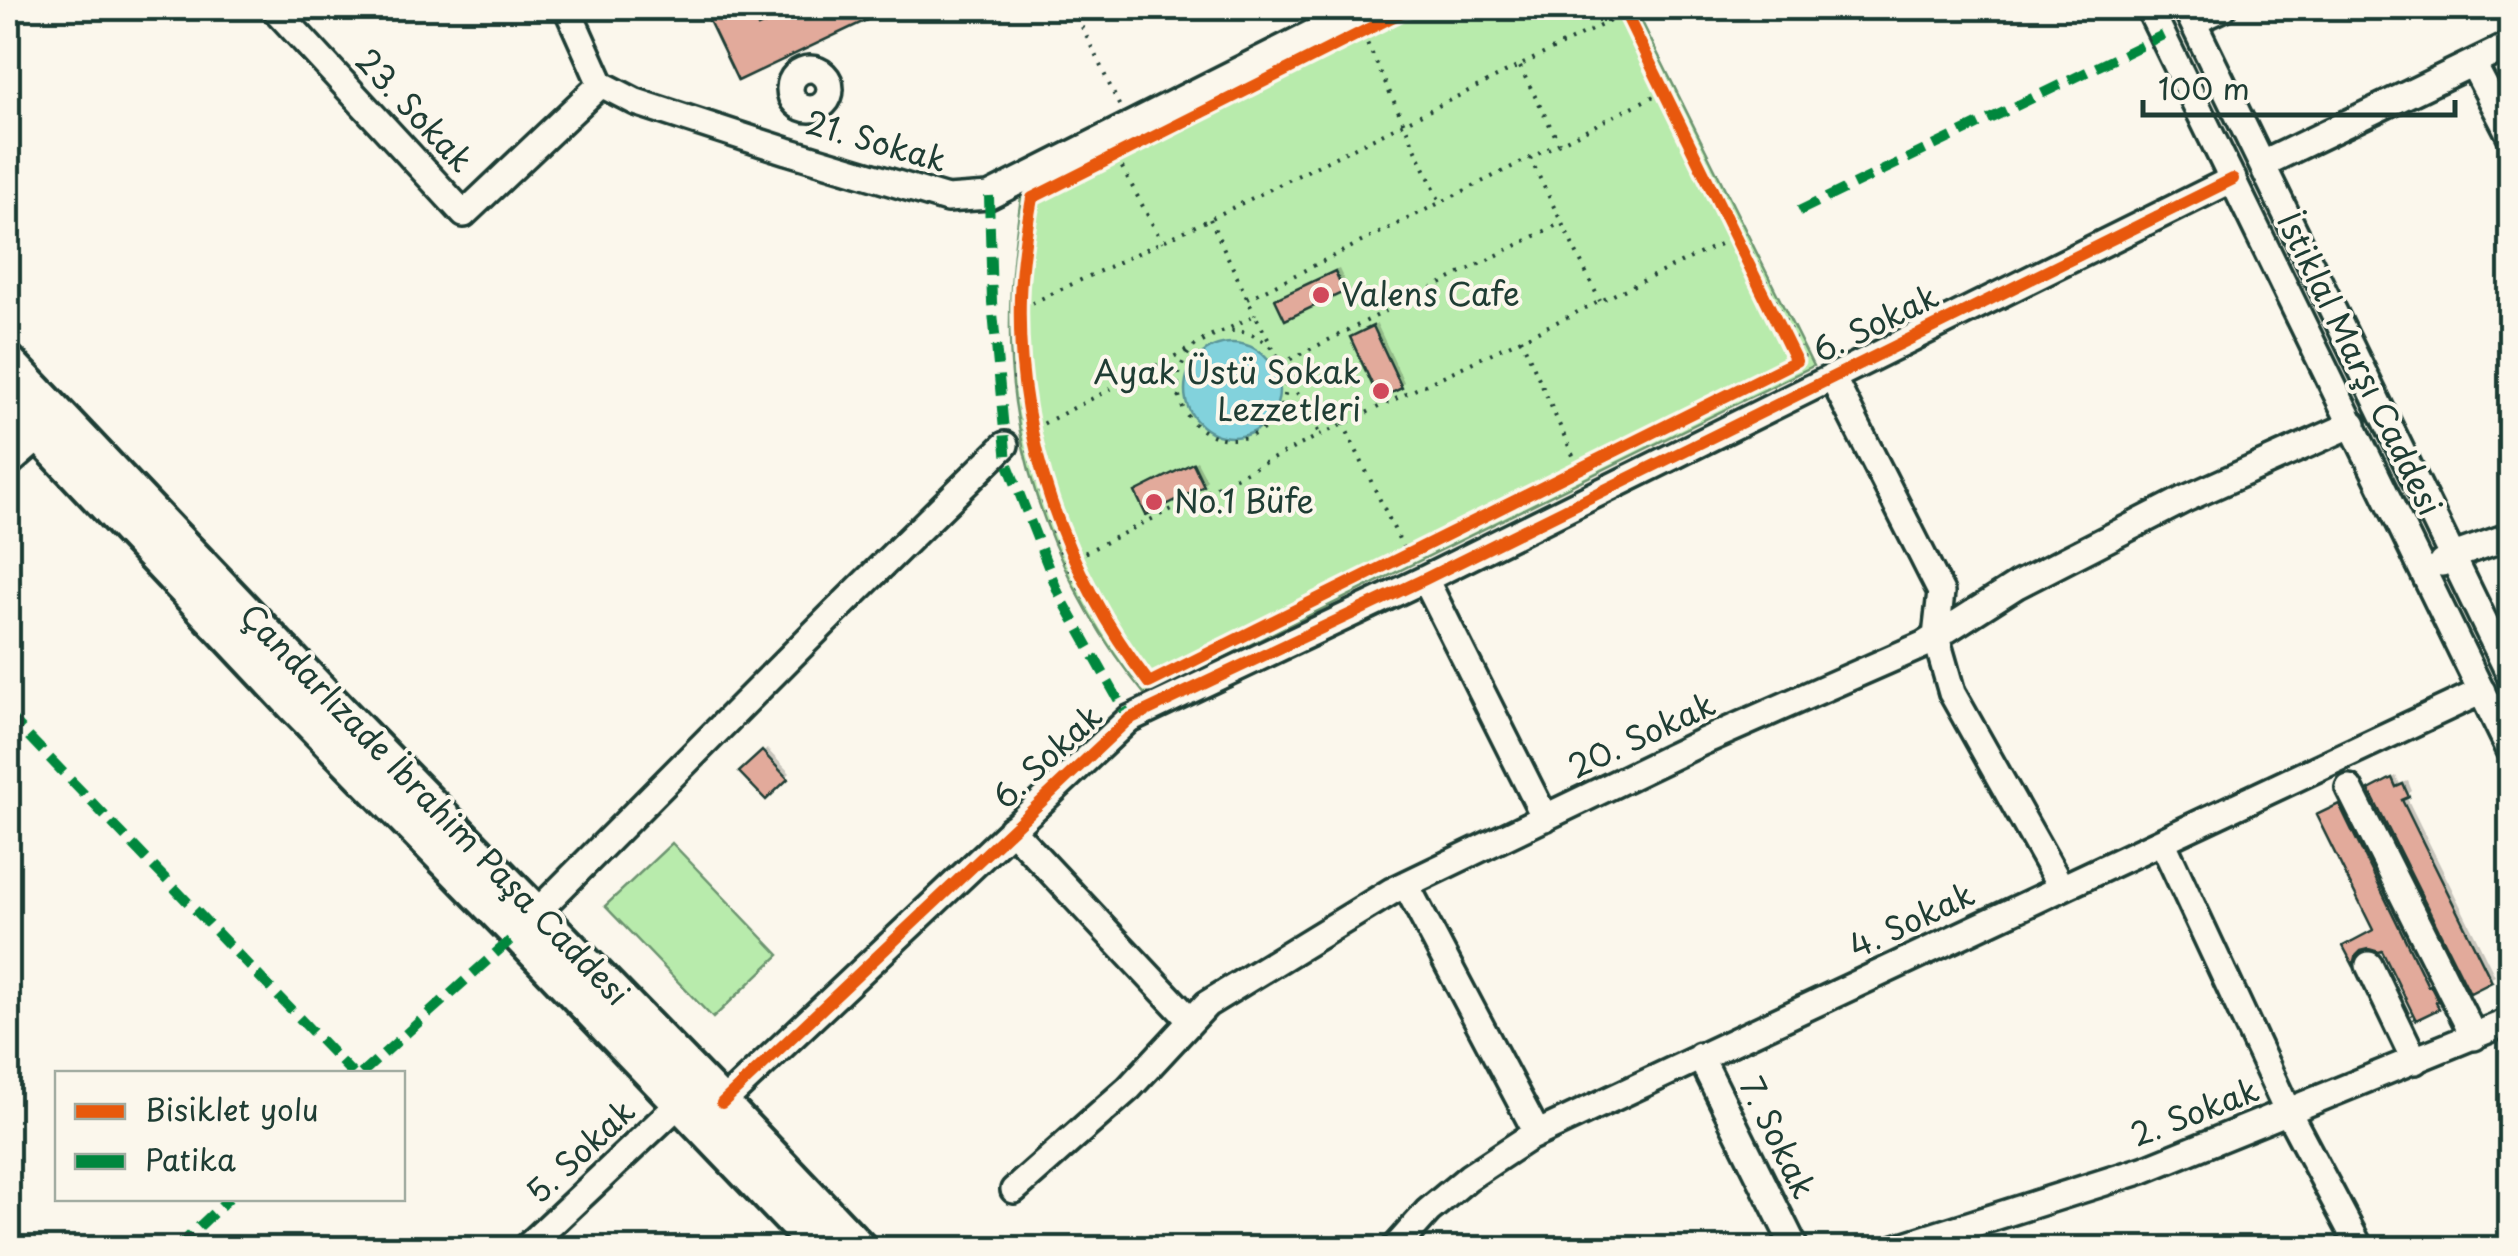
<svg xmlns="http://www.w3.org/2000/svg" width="2518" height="1256" viewBox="0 0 2518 1256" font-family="'Playpen Sans',sans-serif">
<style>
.green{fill:#b8ebac;stroke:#6c9470;stroke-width:2.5}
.water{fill:#82d2dc;stroke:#5a9699;stroke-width:2.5}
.shadow{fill:#0003}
.building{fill:#e2aa9b;stroke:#1f3d34;stroke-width:2.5}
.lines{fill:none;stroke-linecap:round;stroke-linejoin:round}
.minor-casing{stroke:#1f3d34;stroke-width:32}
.major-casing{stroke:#1f3d34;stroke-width:40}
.path{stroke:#1f3d34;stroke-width:4;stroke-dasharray:2.5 8;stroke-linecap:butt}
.minor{stroke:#fbf7ec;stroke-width:25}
.major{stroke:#fbf7ec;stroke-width:32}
.quiet{stroke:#00873e;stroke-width:10;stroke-dasharray:20 10;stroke-linecap:butt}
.cycleway-casing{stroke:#fbf7ec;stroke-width:19}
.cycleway{stroke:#e8590c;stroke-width:12}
.poi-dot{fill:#d1495b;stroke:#fbf7ec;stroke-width:4}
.labels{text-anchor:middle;stroke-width:8;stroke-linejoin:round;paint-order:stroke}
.street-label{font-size:32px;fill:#1f3d34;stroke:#fbf7ec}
.poi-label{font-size:32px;fill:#1f3d34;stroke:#fbf7ec;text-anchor:start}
</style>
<rect width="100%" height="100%" fill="#fbf7ec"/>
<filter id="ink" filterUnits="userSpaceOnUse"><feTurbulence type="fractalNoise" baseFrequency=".01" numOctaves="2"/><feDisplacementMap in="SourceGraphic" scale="20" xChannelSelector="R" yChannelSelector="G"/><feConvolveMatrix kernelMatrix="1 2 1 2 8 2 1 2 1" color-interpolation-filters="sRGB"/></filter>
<g filter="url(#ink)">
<!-- green -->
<path class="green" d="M 1385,8 L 1635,8 L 1813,366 L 1146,696 C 1060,591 1008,458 1010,320 C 1010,277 1016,233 1022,190 Z
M 672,843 L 779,955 L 713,1018 L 605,906 Z"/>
<!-- water -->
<path class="water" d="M1185 390a47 47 0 1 1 94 0a47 47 0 1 1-94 0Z"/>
<!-- shadow -->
<path class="shadow" d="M 706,8 L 886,8 L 740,77 Z
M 1339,269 L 1347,286 L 1343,290 L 1278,299 L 1282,295 Z
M 1377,324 L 1404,382 L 1400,386 L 1353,338 Z
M 1197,461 L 1207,480 L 1203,484 L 1142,489 Z
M 767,749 L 790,773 L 766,796 L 743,772 Z
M 2396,776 L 2400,784 L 2408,781 L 2412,791 L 2406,796 L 2495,976 L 2471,989 L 2372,790 Z
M 2343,801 L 2432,984 L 2434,983 L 2440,995 L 2439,996 L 2442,1002 L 2438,1006 L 2383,948 L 2358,950 L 2354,961 L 2346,946 L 2375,929 L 2319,815 Z"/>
<!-- building -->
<path class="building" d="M 703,8 L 749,8 L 758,27 L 799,8 L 892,8 L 738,81 Z
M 1335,271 L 1344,292 L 1285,320 L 1275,299 Z
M 1373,326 L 1402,388 L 1379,399 L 1350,337 Z
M 1193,463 L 1204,486 L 1146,515 L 1135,492 Z
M 762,751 L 788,779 L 766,800 L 739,772 Z
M 2392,778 L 2396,787 L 2403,784 L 2409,797 L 2402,800 L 2492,982 L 2470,993 L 2369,790 Z
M 2339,804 L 2428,986 L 2430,985 L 2438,1001 L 2436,1002 L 2439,1009 L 2416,1020 L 2382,951 L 2379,952 L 2369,949 L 2361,951 L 2355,957 L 2353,965 L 2343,946 L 2373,930 L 2316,815 Z"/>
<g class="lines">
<!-- minor casing -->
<g class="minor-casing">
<path id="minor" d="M 274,8 L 464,214 L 601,84
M 567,8 L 601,84 L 636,102 L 787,151 L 947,199 L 989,196 L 1363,8
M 2149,8 L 2510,750
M 2186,8 L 2510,675
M 2193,22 L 2223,8
M 2473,64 L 2510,135
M790 89a20 20 0 1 1 40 0a20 20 0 1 1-40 0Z
M 2263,164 L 2510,45
M 1832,377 L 1941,592 L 1936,637 L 1952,693 L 2061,887
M 8,464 L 40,436
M 2442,563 L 2453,556 L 2510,536
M 1425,579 L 1545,818
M 2349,788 L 2474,1037
M 1011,829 L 1191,1021
M 2162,841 L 2288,1112 L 2360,1248
M 1406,885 L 1537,1133
M 537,912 L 835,612 L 1005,445
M 2369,965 L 2415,1061
M 1700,1056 L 1795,1248
M 722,1103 L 1129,719 L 1425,579 L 2233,179
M 1014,1190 L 1129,1088 L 1207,1004 L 1392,891 L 1702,742 L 1923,645 L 2017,585 L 2185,499 L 2353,424
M 526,1248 L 680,1103
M 1395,1248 L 1428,1211 L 1469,1177 L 1528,1138 L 2482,691
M 1896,1248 L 2143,1170 L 2510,1021"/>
</g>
<!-- major casing -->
<g class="major-casing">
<path id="major" d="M 8,361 L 343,714 L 722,1103 L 860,1248
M 8,402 L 295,707 L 517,934 L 818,1248"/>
</g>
<!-- path -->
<path class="path" d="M 1073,8 L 1120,107
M 1630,8 L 1805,360 L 1803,365
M 1385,14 L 1398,8
M 1363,34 L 1440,202
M 1520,67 L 1559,143
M 1117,158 L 1162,242
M 1530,158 L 1600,301
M 1210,219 L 1255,315
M 1247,299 L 1670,88
M 1013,312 L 1210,219 L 1632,10
M1178 385a54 54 0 1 1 108 0a54 54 0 1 1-108 0Z
M 1521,338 L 1582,476
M 1281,364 L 1561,223
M 1343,423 L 1410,562
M 1024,431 L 1014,375 L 1013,312 L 1025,202
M 1025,433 L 1255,315 L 1320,435
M 1028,450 C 1038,485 1047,520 1062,554 C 1083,602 1114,644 1142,687
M 1066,562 L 1320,435 L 1741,234"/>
<!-- minor -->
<use href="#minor" class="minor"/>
<!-- major -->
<use href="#major" class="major"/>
<!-- quiet -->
<path class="quiet" d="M 989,196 L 992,302 L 1007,462 L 1058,592 L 1129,719
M 1799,211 L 2163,35
M 8,715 L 353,1074
M 361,1074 L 517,934
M 177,1248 L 229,1198"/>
<!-- cycleway casing -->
<g class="cycleway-casing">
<path id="cycleway" d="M 1410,8 L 1032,198 C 1026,231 1021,264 1020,297 C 1016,437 1064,572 1149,683 L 1796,361 L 1623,8
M 722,1103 L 1129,719 L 1425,579 L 2233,179"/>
</g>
<!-- cycleway -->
<use href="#cycleway" class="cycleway"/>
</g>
</g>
<!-- markers -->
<g class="poi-dot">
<circle cx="1321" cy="295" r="10"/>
<circle cx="1381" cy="391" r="10"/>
<circle cx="1154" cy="502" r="10"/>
</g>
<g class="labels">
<!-- street labels -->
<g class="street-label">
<text transform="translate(414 111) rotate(47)" y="11">23. Sokak</text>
<text transform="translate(876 142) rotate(16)" y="11">21. Sokak</text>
<text transform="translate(1876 324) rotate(-26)" y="11">6. Sokak</text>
<text transform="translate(2359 364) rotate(64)" y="11">İstiklal Marşı Caddesi</text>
<text transform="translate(1642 736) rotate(-25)" y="11">20. Sokak</text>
<text transform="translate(1048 757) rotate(-43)" y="11">6. Sokak</text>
<text transform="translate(434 805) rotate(46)" y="11">Çandarlızade İbrahim Paşa Caddesi</text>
<text transform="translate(1912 921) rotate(-25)" y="11">4. Sokak</text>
<text transform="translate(2195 1113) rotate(-21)" y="11">2. Sokak</text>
<text transform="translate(1777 1138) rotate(64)" y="11">7. Sokak</text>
<text transform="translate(581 1152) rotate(-43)" y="11">5. Sokak</text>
</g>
<!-- poi labels -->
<g class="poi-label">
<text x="1341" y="306">Valens Cafe</text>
<text x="1361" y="384" text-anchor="end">Ayak Üstü Sokak<tspan x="1361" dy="37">Lezzetleri</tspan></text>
<text x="1174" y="513">No.1 Büfe</text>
</g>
</g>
<!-- margin -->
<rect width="2518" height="1256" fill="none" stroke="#fbf7ec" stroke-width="40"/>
<rect x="20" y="20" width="2478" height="1216" fill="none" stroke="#1f3d34" stroke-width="4" filter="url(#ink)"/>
<!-- legend -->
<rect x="55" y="1071" width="350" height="130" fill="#fbf7ec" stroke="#a3ada2" stroke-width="2.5"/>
<rect x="75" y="1104" width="50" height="15" fill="#e8590c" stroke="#a3ada2" stroke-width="2.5"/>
<text x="145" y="1121" font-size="30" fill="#1f3d34">Bisiklet yolu</text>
<rect x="75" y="1154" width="50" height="15" fill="#00873e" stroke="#a3ada2" stroke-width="2.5"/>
<text x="145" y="1171" font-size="30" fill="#1f3d34">Patika</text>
<!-- scale -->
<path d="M2143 100v15h312v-15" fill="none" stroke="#1f3d34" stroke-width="5"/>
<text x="2158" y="100" font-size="30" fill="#1f3d34" stroke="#fbf7ec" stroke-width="8" paint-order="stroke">100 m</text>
</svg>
